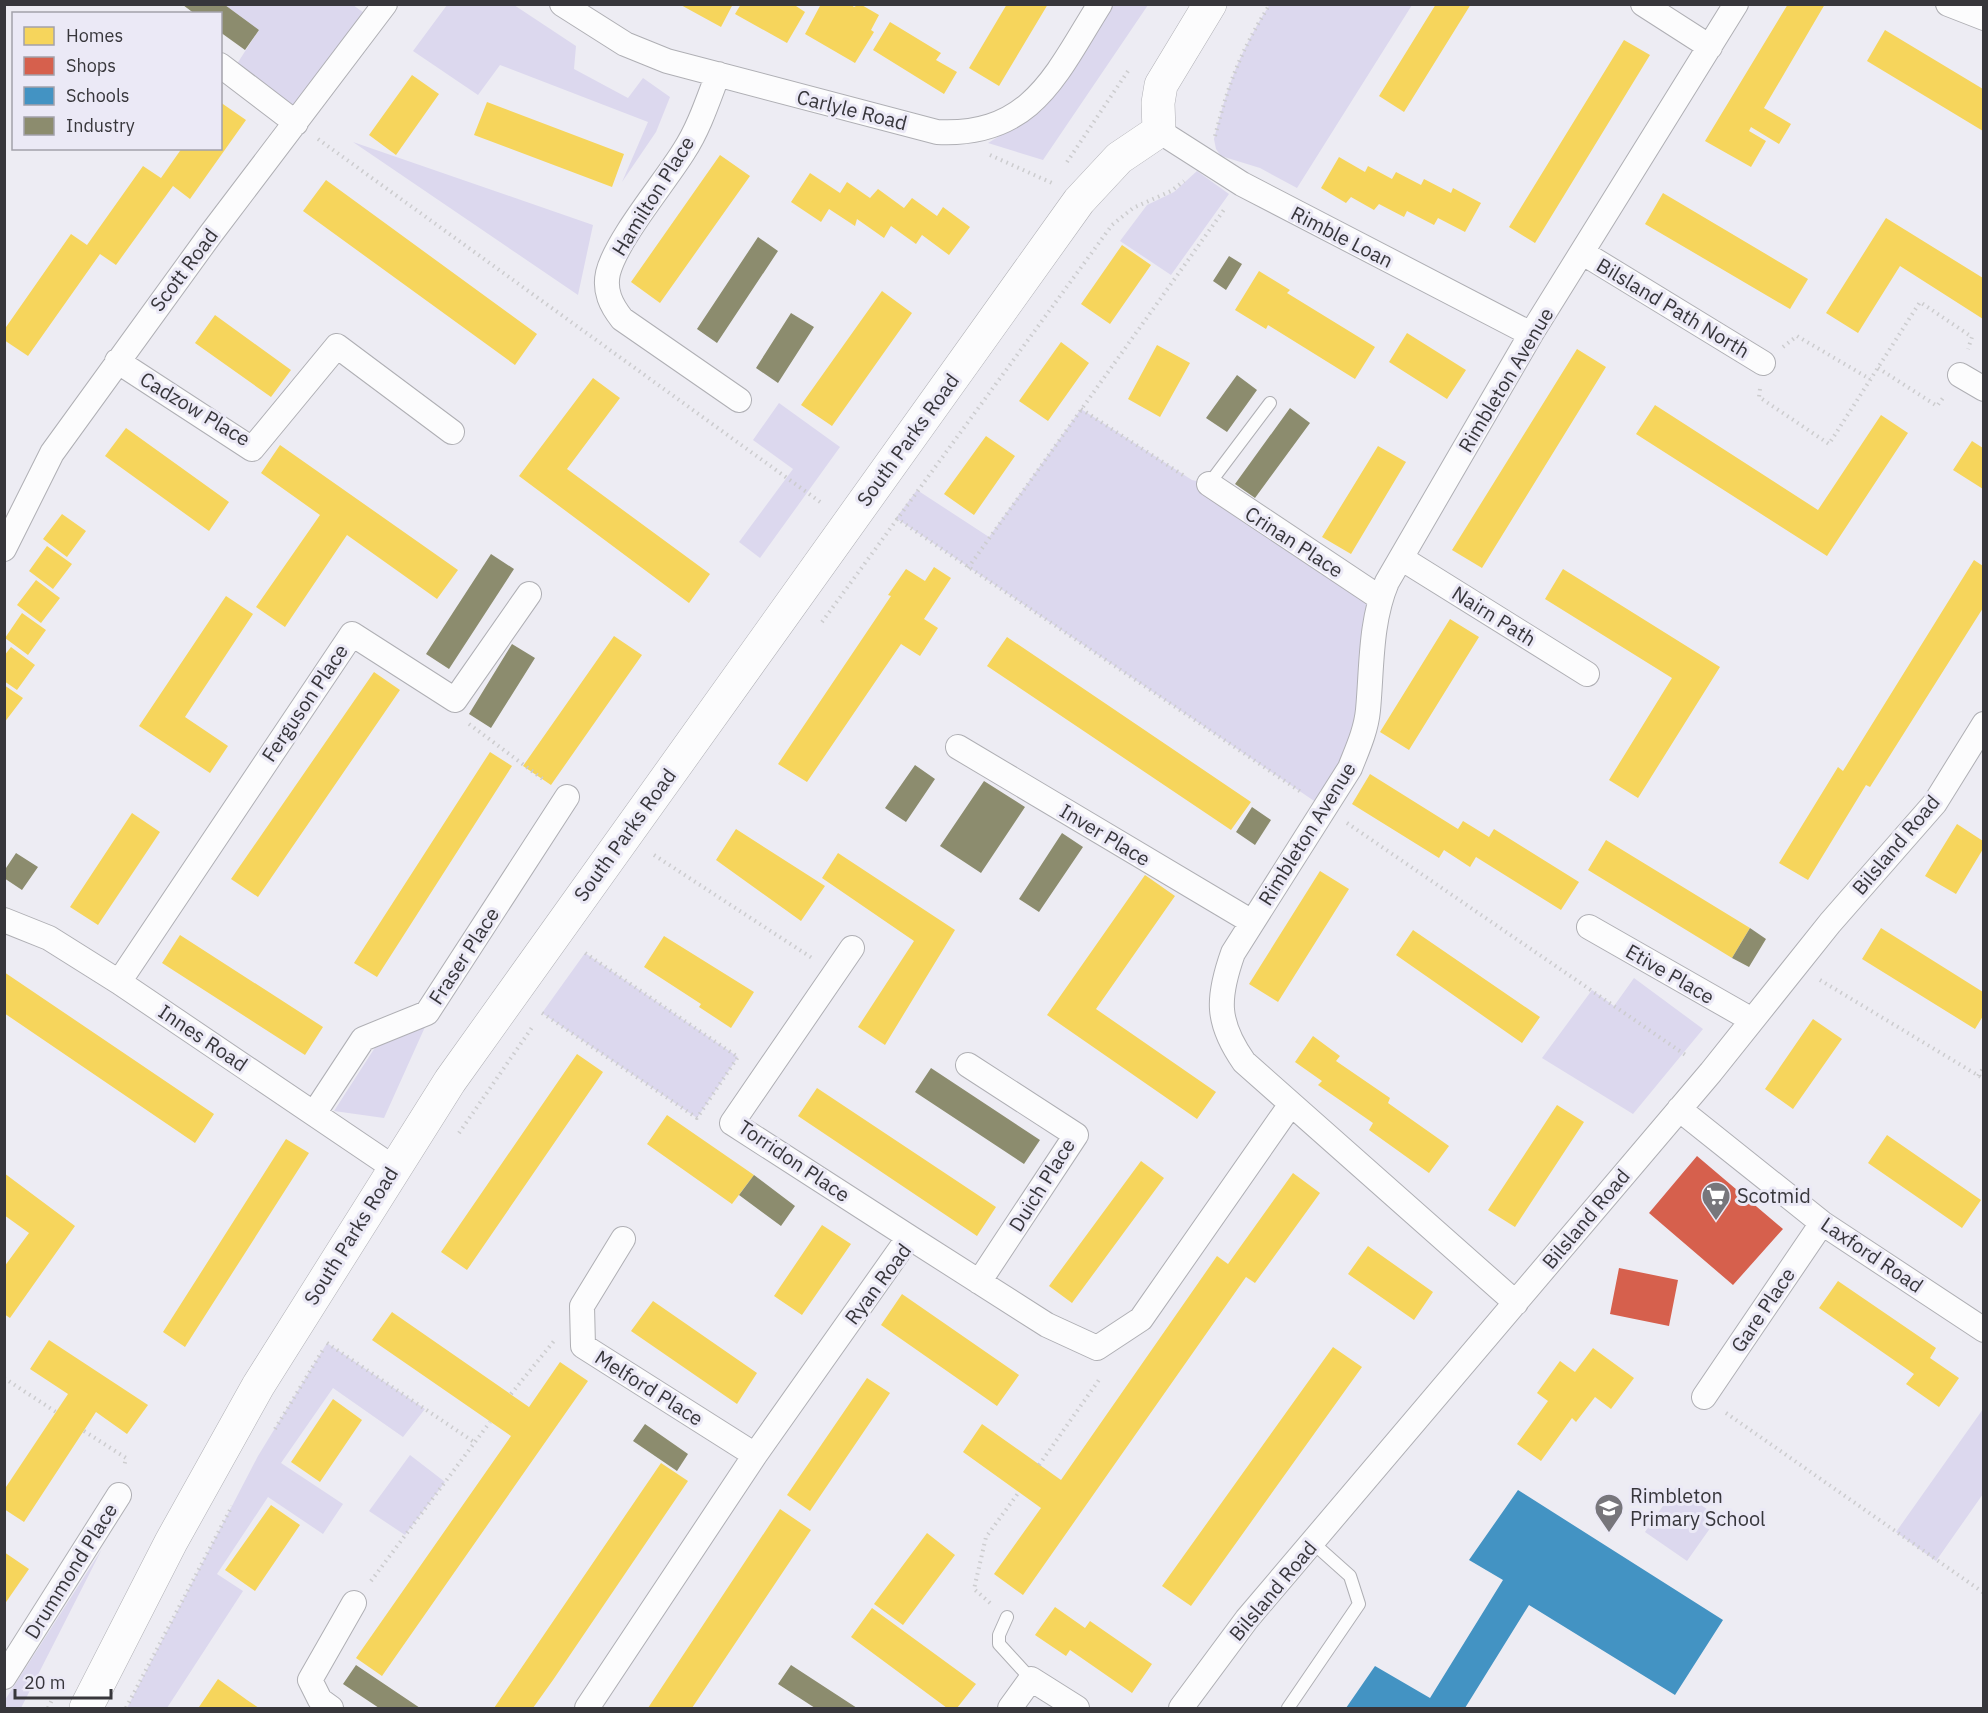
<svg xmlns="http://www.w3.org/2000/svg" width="1988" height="1713" viewBox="0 0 1988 1713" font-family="'IBM Plex Sans',sans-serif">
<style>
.green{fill:#dcd8ee}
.homes{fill:#f6d55c}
.shops{fill:#d6604d}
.schools{fill:#4393c3}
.industry{fill:#8c8c6e}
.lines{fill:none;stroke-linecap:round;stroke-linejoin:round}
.lane-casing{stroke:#afafb4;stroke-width:14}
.street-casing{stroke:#afafb4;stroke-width:26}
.secondary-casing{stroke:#afafb4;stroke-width:34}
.path{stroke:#ccccce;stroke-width:4;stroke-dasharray:1.5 4.5;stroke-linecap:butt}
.lane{stroke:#fcfcfd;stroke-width:12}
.street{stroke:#fcfcfd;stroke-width:24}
.secondary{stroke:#fcfcfd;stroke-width:33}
.labels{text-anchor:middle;stroke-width:6;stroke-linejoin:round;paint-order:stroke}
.street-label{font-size:20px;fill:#37363b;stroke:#ebe9f6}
.poi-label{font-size:20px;fill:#37363b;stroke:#ebe9f6;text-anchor:start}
</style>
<rect width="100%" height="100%" fill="#edecf3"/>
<!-- green -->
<path class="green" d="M 273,4 L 353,5 L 374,20 L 296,123 L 231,73 L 259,30 L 225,5 Z
M 1270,4 L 1412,5 L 1297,188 L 1260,168 L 1221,156 L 1216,149 L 1214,139 C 1228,84 1239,53 1270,4 Z
M 447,5 L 514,5 L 576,46 L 574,69 L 628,98 L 643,78 L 670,97 L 656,132 L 622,182 L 648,122 L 500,65 L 478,95 L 413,51 Z
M 1113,5 L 1148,5 L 1043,160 L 988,143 L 1042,110 Z
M 353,142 L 593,225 L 578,295 Z
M 1197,171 L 1229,194 L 1171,275 L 1120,241 L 1147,205 L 1174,192 Z
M 779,403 L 840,447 L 760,558 L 739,542 L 793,469 L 753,440 Z
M 1081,409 L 1192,480 L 1209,484 L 1380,598 L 1368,713 L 1326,809 L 896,518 L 917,490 L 989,537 Z
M 585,953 L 738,1057 L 697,1118 L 542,1013 Z
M 1634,978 L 1703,1029 L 1633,1114 L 1542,1058 L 1592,990 L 1614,1006 Z
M 425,1027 L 384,1118 L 334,1111 L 376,1046 Z
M 327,1343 L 425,1409 L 403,1437 L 333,1388 L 281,1463 L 343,1504 L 323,1534 L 268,1497 L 217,1574 L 243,1591 L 167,1708 L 127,1708 L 258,1456 Z
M 1983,1409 L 1983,1494 L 1936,1561 L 1896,1532 Z
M 410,1455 L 445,1482 L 405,1535 L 369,1511 Z
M 1676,1487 L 1718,1517 L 1687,1561 L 1645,1532 Z
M 102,1549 L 21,1708 L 5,1708 L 5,1700 Z"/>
<!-- homes -->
<path class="homes" d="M 679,4 L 733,4 L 721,27 Z
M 741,4 L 793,4 L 805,12 L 787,43 L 735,14 Z
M 821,4 L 850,4 L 854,7 L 860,4 L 879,15 L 871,30 L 874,32 L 855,63 L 805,34 Z
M 1007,4 L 1048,4 L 999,86 L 969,68 Z
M 1436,4 L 1471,4 L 1404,112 L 1379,96 Z
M 1788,4 L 1825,4 L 1764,108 L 1791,124 L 1779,144 L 1751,127 L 1749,131 L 1766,141 L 1751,167 L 1705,141 Z
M 890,22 L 941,53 L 936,60 L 957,72 L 944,94 L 873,50 Z
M 1885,30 L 1983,89 L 1983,131 L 1867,61 Z
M 1624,40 L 1650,55 L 1535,243 L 1509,227 Z
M 412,75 L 439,94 L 396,155 L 369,135 Z
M 220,102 L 246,120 L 190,199 L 173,186 L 116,265 L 100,254 L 28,356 L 4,340 L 4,330 L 71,234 L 87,245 L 143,166 L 161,178 L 182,148 L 220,148 Z
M 487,102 L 624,154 L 612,187 L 474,135 Z
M 720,155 L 750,176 L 660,303 L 631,282 Z
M 1339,157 L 1365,172 L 1368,166 L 1392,179 L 1396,172 L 1421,185 L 1424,179 L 1451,193 L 1453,188 L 1481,203 L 1465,232 L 1438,218 L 1434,225 L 1407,211 L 1404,217 L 1379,204 L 1374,210 L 1351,197 L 1346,203 L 1321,188 Z
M 810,173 L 840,193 L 847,182 L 870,198 L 878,189 L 904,208 L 912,198 L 937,216 L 943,207 L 970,227 L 949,255 L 922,235 L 916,244 L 891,226 L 884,238 L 857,219 L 855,226 L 829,209 L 821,222 L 791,202 Z
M 326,180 L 537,334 L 515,365 L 303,211 Z
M 1663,193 L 1808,279 L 1790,309 L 1645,224 Z
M 1886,218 L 1983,278 L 1983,319 L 1900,266 L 1858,333 L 1826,313 Z
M 1122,245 L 1151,265 L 1110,324 L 1081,304 Z
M 1259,271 L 1290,290 L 1287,293 L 1375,347 L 1355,379 L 1268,325 L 1266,329 L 1235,310 Z
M 882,291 L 912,313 L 832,426 L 801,405 Z
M 215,315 L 291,370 L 271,397 L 195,343 Z
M 1407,333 L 1466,370 L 1447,399 L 1389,362 Z
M 1061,342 L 1089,363 L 1048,421 L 1019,401 Z
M 1157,345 L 1190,363 L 1160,417 L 1128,399 Z
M 1577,349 L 1606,367 L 1482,568 L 1452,550 Z
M 593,378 L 620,398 L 567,469 L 710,574 L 689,603 L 519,476 Z
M 1655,405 L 1818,510 L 1881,415 L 1908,433 L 1827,556 L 1636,434 Z
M 126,428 L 229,502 L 209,531 L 105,456 Z
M 986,436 L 1015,456 L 974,515 L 944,494 Z
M 1972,441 L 1983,448 L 1983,489 L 1953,470 Z
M 280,445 L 458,570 L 437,599 L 347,535 L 285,627 L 256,607 L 320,515 L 261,473 Z
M 1378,446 L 1406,462 L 1351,554 L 1322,537 Z
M 62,514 L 86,531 L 67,557 L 43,539 Z
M 47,546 L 72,564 L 53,589 L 29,571 Z
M 1974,560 L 1983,566 L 1983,608 L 1870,787 L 1866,785 L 1808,880 L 1779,863 L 1838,767 L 1843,771 Z
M 934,567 L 951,578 L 924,619 L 938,628 L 920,656 L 901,644 L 807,782 L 778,764 L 891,596 L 888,595 L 906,569 L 925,581 Z
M 1563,569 L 1720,667 L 1638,798 L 1609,780 L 1672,678 L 1545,599 Z
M 36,580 L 60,598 L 41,623 L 17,605 Z
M 226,596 L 253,614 L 185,717 L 228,746 L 210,773 L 139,726 Z
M 22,613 L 46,630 L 28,655 L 5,638 Z
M 1450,619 L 1479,637 L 1409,750 L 1380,732 Z
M 614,636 L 642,655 L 551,785 L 523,766 Z
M 1007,637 L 1251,802 L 1231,830 L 987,666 Z
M 11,647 L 35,665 L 17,690 L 4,681 L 4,656 Z
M 374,672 L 400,690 L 258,897 L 231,879 Z
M 4,685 L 23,698 L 4,723 Z
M 490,752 L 512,766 L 377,977 L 354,963 Z
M 1370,774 L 1458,829 L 1463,821 L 1489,837 L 1494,829 L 1579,882 L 1561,910 L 1476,857 L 1470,867 L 1444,850 L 1439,858 L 1352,804 Z
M 132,813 L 160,832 L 98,925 L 70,907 Z
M 1957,824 L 1983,841 L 1983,849 L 1956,894 L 1925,876 Z
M 736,829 L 825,886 L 801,921 L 716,860 Z
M 1606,840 L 1750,928 L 1732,958 L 1588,870 Z
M 838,853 L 955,930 L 885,1045 L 858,1027 L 914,941 L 822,878 Z
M 1320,871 L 1349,889 L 1278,1002 L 1249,984 Z
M 1145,875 L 1175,896 L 1096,1009 L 1216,1092 L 1197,1119 L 1047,1015 Z
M 1881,928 L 1983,992 L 1983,1016 L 1975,1029 L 1862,959 Z
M 1413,930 L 1540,1017 L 1522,1043 L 1396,955 Z
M 180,935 L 323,1027 L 305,1055 L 162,963 Z
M 664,936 L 754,992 L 731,1028 L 699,1007 L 701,1004 L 644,967 Z
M 4,972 L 214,1114 L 195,1143 L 4,1013 Z
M 1813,1019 L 1842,1039 L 1793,1109 L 1765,1089 Z
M 1313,1036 L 1340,1056 L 1336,1061 L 1390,1098 L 1388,1103 L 1449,1146 L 1429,1173 L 1369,1130 L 1373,1123 L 1318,1085 L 1322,1081 L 1295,1062 Z
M 577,1054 L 603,1072 L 467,1270 L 441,1252 Z
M 817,1088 L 996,1207 L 977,1236 L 798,1116 Z
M 1557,1105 L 1584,1122 L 1515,1227 L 1488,1210 Z
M 667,1115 L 754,1175 L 732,1204 L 647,1144 Z
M 1887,1135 L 1981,1200 L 1962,1228 L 1868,1163 Z
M 286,1139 L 309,1153 L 185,1347 L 163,1332 Z
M 1141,1161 L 1164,1178 L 1072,1303 L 1049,1286 Z
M 4,1173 L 75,1226 L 10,1318 L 4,1314 L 4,1267 L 29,1233 L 4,1215 Z
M 1293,1173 L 1320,1193 L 1255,1283 L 1246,1277 L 1023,1595 L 994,1574 L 1041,1508 L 963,1452 L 982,1424 L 1061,1480 L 1217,1256 L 1228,1264 Z
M 822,1225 L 851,1244 L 802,1315 L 774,1296 Z
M 1368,1246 L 1433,1292 L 1414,1320 L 1348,1274 Z
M 1838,1281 L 1936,1348 L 1930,1358 L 1959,1378 L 1939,1407 L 1906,1384 L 1914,1374 L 1819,1308 Z
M 902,1294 L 1019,1375 L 997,1406 L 881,1325 Z
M 653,1301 L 757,1373 L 737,1404 L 631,1331 Z
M 392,1312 L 529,1407 L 560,1362 L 588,1381 L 382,1676 L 356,1658 L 511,1436 L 372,1340 Z
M 49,1340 L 148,1405 L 127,1434 L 96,1412 L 24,1522 L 4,1509 L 4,1490 L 68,1394 L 30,1369 Z
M 1333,1347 L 1362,1367 L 1191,1606 L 1162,1586 Z
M 1593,1348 L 1634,1378 L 1611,1409 L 1595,1397 L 1576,1422 L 1572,1418 L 1541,1461 L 1517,1444 L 1548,1401 L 1537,1393 L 1560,1361 L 1575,1372 Z
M 867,1378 L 890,1393 L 810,1511 L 787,1495 Z
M 333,1399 L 362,1420 L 320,1482 L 291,1462 Z
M 661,1463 L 688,1481 L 553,1680 L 533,1708 L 494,1708 Z
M 271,1505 L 300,1525 L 255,1591 L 225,1570 Z
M 780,1509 L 811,1530 L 692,1708 L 648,1708 Z
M 927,1533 L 955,1555 L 903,1625 L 874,1604 Z
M 4,1552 L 29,1569 L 4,1605 Z
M 1055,1607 L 1085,1628 L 1090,1621 L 1152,1664 L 1132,1693 L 1070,1650 L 1066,1656 L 1035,1635 Z
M 872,1608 L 976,1684 L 957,1708 L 947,1708 L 851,1637 Z
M 218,1679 L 247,1700 L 259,1708 L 201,1708 L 199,1707 Z"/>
<!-- shops -->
<path class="shops" d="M 1697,1156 L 1783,1229 L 1733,1285 L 1649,1213 Z
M 1619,1268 L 1678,1280 L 1669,1326 L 1610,1314 Z"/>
<!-- schools -->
<path class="schools" d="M 1518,1490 L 1723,1620 L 1675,1695 L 1529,1605 L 1465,1708 L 1346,1708 L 1375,1666 L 1430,1698 L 1503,1580 L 1469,1560 Z"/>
<!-- industry -->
<path class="industry" d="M 183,5 L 225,5 L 259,30 L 245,50 L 220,32 L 220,14 L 195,14 Z
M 758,237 L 778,251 L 717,343 L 697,329 Z
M 1229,256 L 1242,264 L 1226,290 L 1213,281 Z
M 791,313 L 814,327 L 778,383 L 756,368 Z
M 1237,375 L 1257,390 L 1227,432 L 1206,418 Z
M 1290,408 L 1310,423 L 1255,498 L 1235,484 Z
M 491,554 L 514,569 L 449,669 L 426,654 Z
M 512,644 L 535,658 L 491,728 L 469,714 Z
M 915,765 L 935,779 L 906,822 L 885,808 Z
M 984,781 L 1025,807 L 981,873 L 940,846 Z
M 1252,807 L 1271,820 L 1255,845 L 1236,832 Z
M 1062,833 L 1083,847 L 1039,912 L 1019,899 Z
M 16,853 L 38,867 L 22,890 L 4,878 L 4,871 Z
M 1750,928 L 1766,939 L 1749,967 L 1732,958 Z
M 931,1068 L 1040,1140 L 1024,1164 L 915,1092 Z
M 754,1175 L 795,1206 L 781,1226 L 739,1195 Z
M 645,1424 L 688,1454 L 677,1471 L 633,1441 Z
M 356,1665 L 420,1708 L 379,1708 L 343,1684 Z
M 791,1665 L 857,1708 L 815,1708 L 778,1684 Z"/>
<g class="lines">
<!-- lane casing -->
<g class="lane-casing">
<path id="lane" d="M 1209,484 L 1270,403
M 1007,1617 L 999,1635 L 999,1644 L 1031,1679
M 1288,1708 L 1359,1604 L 1350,1576 L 1313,1543"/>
</g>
<!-- street casing -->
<g class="street-casing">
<path id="street" d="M 562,4 L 625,44 L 667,61 L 937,132 C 1032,137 1056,74 1100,4
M 1643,4 L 1710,47
M 1948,4 L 1984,18
M 220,65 L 296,123
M 718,74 C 708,100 699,128 684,151 C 665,182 616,240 608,273 C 604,291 611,305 622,319 L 739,400
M 1159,131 L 1242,184 L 1531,334
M 1583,253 L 1763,363
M 117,361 L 252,449 L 337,346 L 452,432
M 1960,375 L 1984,389
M 1209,484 L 1380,598
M 4,549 L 52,453 L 210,235 L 385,4
M 1401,558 L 1587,674
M 958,747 L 1252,922
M 4,920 L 49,938 L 119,982 L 394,1168
M 1589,927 L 1752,1020
M 852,948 L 732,1123 L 909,1237
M 119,982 L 352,634 L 455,700 L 529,594
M 968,1065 L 1076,1135 L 979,1282
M 1679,1109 L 1822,1223 L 1984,1330
M 315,1112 L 363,1039 L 427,1013 L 567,797
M 623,1239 L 582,1306 L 583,1346 L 755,1455
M 1516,1303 L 1244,1062 C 1216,1022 1217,998 1233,953 L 1350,768 C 1357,750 1366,731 1368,710 C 1372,667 1370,622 1387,582 L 1531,334 L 1736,4
M 1704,1397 L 1822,1223
M 4,1677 L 119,1495
M 331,1708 L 320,1700 L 310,1680 L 354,1603
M 587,1708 L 755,1455 L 909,1237 L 1047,1325 L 1097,1348 L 1141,1319 L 1291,1104
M 1010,1708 L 1031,1679 L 1077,1708
M 1181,1708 L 1247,1619 L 1711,1072 L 1830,923 L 1935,803 L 1984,724"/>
</g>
<!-- secondary casing -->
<g class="secondary-casing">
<path id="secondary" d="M 86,1708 L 171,1542 L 258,1386 L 450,1081 L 1079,201 L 1119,158 L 1159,131 L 1158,103 L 1161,85 L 1210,4"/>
</g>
<!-- path -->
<path class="path" d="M 1215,136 C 1229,82 1240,52 1270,4
M 318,139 L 823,504
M 990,155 L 1052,183
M 1067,162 L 1130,68
M 1783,347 L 1797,336 L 1870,379
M 1878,368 L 1937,406 L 1943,398
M 1760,389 L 1759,397 L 1829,444 L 1920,302 L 1972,337 L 1968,349
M 1081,409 L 1183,475
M 896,518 L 1301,792
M 968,568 L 1226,207
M 822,622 L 1112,225 L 1133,208 L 1171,191 L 1184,181
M 469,724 L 544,780
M 1347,823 L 1687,1056
M 654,855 L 812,958
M 1820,980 L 1984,1079
M 542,1013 L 697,1118 L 738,1057 L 585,953
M 1978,1076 L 1984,1067
M 459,1133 L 533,1026
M 327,1343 L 474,1442
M 4,1378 L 56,1412
M 511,1394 L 554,1341
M 1726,1413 L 1984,1593
M 275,1429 L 324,1348
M 84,1431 L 126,1458 L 124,1467
M 1039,1465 L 1101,1377
M 371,1581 L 490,1422
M 990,1603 L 974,1589 L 986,1537 L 1019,1492
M 48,1708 L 53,1698
M 126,1708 L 232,1506"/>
<!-- lane -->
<use href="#lane" class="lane"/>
<!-- street -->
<use href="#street" class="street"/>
<!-- secondary -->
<use href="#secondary" class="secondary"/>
</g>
<!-- icons -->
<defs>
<g id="supermarket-pin" transform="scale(1.5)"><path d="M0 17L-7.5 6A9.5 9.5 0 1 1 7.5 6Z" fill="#77767b" stroke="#ebe9f6"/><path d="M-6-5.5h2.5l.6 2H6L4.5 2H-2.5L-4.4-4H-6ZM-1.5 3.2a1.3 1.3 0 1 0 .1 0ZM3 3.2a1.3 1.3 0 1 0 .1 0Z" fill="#fff"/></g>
<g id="school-pin" transform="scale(1.5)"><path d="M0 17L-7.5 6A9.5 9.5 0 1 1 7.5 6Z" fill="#77767b" stroke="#ebe9f6"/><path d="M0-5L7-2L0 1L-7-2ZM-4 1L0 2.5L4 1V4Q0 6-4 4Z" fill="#fff"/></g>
</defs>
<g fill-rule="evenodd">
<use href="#supermarket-pin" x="1716" y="1196"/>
<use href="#school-pin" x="1609" y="1508"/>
</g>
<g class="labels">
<!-- street labels -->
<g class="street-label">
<text transform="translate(852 110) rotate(14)" y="7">Carlyle Road</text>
<text transform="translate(653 196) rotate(-58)" y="7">Hamilton Place</text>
<text transform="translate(1342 237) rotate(27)" y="7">Rimble Loan</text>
<text transform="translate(184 270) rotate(-53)" y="7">Scott Road</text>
<text transform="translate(1673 308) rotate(31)" y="7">Bilsland Path North</text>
<text transform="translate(1506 380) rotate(-59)" y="7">Rimbleton Avenue</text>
<text transform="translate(195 409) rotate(31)" y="7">Cadzow Place</text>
<text transform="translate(908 440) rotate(-54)" y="7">South Parks Road</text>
<text transform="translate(1294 542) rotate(33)" y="7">Crinan Place</text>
<text transform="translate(1494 616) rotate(32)" y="7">Nairn Path</text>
<text transform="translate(305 703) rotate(-56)" y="7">Ferguson Place</text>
<text transform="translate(1307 834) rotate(-58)" y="7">Rimbleton Avenue</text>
<text transform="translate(625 835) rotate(-54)" y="7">South Parks Road</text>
<text transform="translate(1105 835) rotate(31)" y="7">Inver Place</text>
<text transform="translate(1896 845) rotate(-50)" y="7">Bilsland Road</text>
<text transform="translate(464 956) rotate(-57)" y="7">Fraser Place</text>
<text transform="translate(1670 974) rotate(30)" y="7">Etive Place</text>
<text transform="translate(203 1038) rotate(34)" y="7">Innes Road</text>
<text transform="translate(794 1161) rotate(34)" y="7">Torridon Place</text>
<text transform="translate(1042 1185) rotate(-58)" y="7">Duich Place</text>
<text transform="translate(1586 1219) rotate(-50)" y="7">Bilsland Road</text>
<text transform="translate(351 1236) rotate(-58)" y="7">South Parks Road</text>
<text transform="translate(1872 1255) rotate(34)" y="7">Laxford Road</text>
<text transform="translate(878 1284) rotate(-53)" y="7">Ryan Road</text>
<text transform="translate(1763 1310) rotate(-56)" y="7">Gare Place</text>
<text transform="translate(649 1388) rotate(32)" y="7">Melford Place</text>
<text transform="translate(71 1571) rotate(-58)" y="7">Drummond Place</text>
<text transform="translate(1273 1591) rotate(-50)" y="7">Bilsland Road</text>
</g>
<!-- poi labels -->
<g class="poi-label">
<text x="1737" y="1203">Scotmid</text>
<text x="1630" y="1503">Rimbleton<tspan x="1630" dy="23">Primary School</tspan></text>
</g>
</g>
<!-- border -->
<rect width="1988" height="1713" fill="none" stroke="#37363b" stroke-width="12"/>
<!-- legend -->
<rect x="12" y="12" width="210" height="138" fill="#ebe9f6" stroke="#a3a1ab" stroke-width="1.5"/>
<rect x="24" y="27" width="30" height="18" fill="#f6d55c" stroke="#a3a1ab" stroke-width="1.5"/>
<text x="66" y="42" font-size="18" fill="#37363b">Homes</text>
<rect x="24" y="57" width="30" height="18" fill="#d6604d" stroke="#a3a1ab" stroke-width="1.5"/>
<text x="66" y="72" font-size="18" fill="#37363b">Shops</text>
<rect x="24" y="87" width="30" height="18" fill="#4393c3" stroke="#a3a1ab" stroke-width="1.5"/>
<text x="66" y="102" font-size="18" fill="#37363b">Schools</text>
<rect x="24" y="117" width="30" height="18" fill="#8c8c6e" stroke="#a3a1ab" stroke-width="1.5"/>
<text x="66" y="132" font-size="18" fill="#37363b">Industry</text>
<!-- scale -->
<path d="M15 1689v9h96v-9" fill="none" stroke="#37363b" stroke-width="3"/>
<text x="24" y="1689" font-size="18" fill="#37363b" stroke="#ebe9f6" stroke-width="4.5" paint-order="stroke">20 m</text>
</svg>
